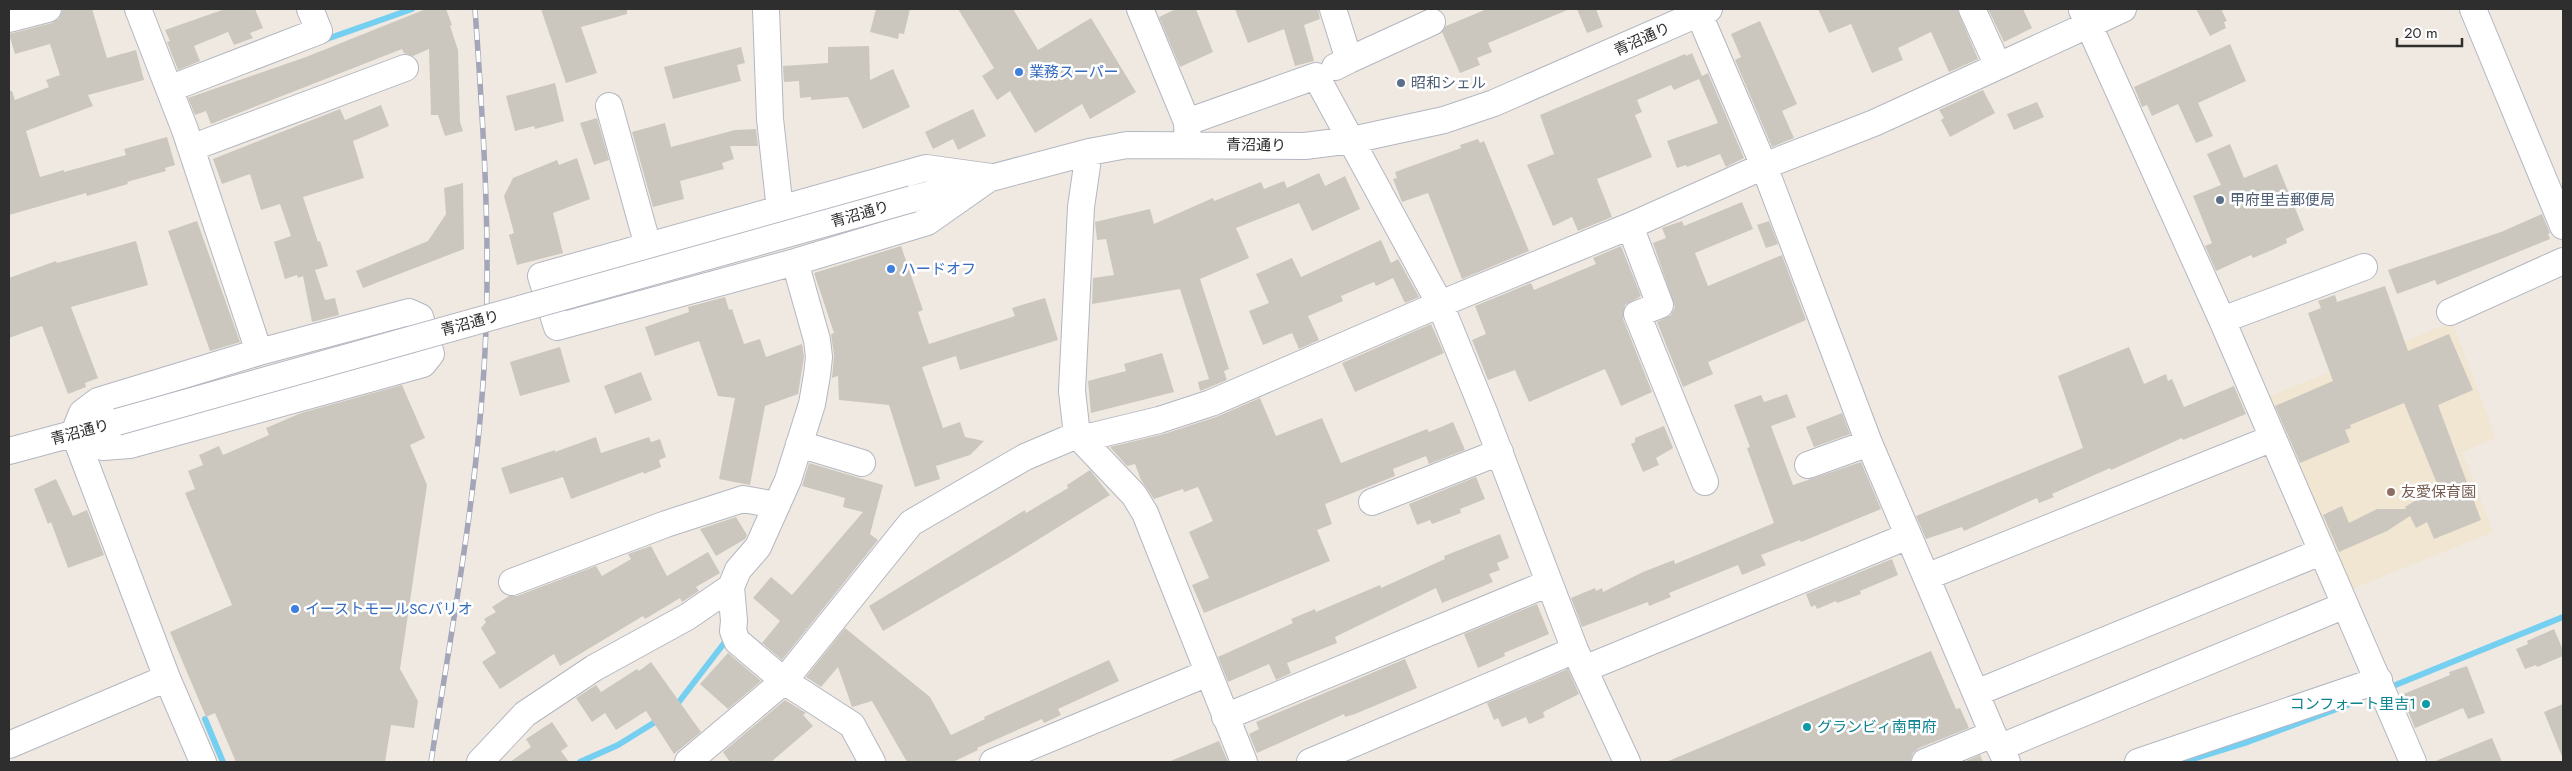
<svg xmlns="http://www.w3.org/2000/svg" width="2572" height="771" viewBox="0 0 2572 771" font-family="Jost,'Noto Sans JP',sans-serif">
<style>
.education{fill:#f0e6d1}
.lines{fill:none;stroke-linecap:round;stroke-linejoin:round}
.stream{stroke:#75cff0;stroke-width:6}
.building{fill:#cbc7bf}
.minor-casing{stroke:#b4b7c1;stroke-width:28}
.minor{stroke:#fff;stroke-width:26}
.rail-casing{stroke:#a3a6b8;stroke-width:5.5}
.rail{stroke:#fff;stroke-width:4;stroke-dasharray:11;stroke-linecap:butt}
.minor-bridge-casing{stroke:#b4b7c1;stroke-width:28;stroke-linecap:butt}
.minor-bridge{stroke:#fff;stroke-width:26}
.shop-dot{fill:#3f7fe0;stroke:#fff;stroke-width:2}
.service-dot{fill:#5c6f8a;stroke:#fff;stroke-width:2}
.education-dot{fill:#8d6e63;stroke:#fff;stroke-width:2}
.culture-dot{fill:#0f9aa8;stroke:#fff;stroke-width:2}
.labels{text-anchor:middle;stroke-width:5;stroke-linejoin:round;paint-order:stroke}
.street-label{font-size:15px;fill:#2e2e2e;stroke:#fff}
.shop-label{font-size:15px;fill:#366cbe;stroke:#fff;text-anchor:start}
.service-label{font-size:15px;fill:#4e5e75;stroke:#fff;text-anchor:start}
.education-label{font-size:15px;fill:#785e54;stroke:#fff;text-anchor:start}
.culture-label{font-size:15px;fill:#0d838f;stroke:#fff;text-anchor:end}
</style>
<rect width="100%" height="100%" fill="#efe9e1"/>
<!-- education -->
<path class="education" d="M 2452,322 L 2496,438 L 2462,452 L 2493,532 L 2347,591 L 2265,398 Z"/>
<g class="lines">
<!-- stream -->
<path class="stream" d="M 324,40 L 412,9
M 2388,688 L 2563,617
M 675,707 L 725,642
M 205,719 L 223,762
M 580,762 L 618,745 L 660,719
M 2183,762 L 2245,743 L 2361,700"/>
</g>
<!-- building -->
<path class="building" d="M 63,9 L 92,9 L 107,58 L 136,50 L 144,80 L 88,95 L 93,106 L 26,131 L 40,177 L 64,170 L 64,172 L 126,155 L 124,149 L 167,137 L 175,165 L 165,168 L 166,171 L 127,182 L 128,184 L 87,196 L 86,193 L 9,215 L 9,91 L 12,91 L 15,100 L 49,87 L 46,80 L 60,75 L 50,44 L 15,54 L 9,34 L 52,23 L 59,19 Z
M 225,9 L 255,9 L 263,28 L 250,33 L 253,38 L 234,45 L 228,32 L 194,46 L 200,61 L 178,70 L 167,42 L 170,41 L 165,30 Z
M 426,9 L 446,9 L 452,25 L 450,26 L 458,50 L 460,122 L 463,131 L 445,136 L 438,115 L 431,115 L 429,49 L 413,56 L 404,53 L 402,49 L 211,124 L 206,111 L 195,115 L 188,98 L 306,57 Z
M 541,9 L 627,9 L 627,14 L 581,27 L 597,73 L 566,83 Z
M 876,9 L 910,9 L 904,34 L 899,33 L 898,39 L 870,32 Z
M 958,9 L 1013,9 L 1038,50 L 1091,18 L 1136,92 L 1090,119 L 1082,104 L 1035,133 L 1010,91 L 997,100 L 982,76 L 994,68 Z
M 1176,9 L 1196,9 L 1213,52 L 1180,67 L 1159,17 Z
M 1235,9 L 1318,9 L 1320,19 L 1304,25 L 1314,61 L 1295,66 L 1284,29 L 1248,43 Z
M 1487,9 L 1570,9 L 1488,43 L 1492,52 L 1477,58 L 1480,65 L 1460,73 L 1442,32 L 1446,26 Z
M 1577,9 L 1596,9 L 1603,27 L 1587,33 Z
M 1818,9 L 1957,9 L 1978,59 L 1949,72 L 1931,32 L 1898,48 L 1903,60 L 1872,73 L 1851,24 L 1829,33 Z
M 1988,9 L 2023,9 L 2032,28 L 2004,42 Z
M 2196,9 L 2221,9 L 2227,21 L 2224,22 L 2226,28 L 2210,36 Z
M 1760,21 L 1797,104 L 1782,111 L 1794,138 L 1772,147 L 1735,60 L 1741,57 L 1731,34 Z
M 2230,44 L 2246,81 L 2198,103 L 2213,136 L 2196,143 L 2178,104 L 2152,116 L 2147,105 L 2142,107 L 2134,87 Z
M 869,46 L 870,80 L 893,69 L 910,107 L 863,129 L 848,97 L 811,100 L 811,97 L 800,98 L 799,81 L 784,82 L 783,66 L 828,63 L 828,47 Z
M 741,47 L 745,63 L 737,65 L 741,81 L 673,99 L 664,67 Z
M 1692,53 L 1702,76 L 1708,73 L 1744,158 L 1726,167 L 1720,154 L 1687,167 L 1686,165 L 1677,168 L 1667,141 L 1718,123 L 1699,79 L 1674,90 L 1671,85 L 1637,100 L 1642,112 L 1635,115 L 1652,157 L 1597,179 L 1612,217 L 1578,231 L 1572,217 L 1553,226 L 1527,165 L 1554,154 L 1540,115 L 1685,54 L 1686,56 Z
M 555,83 L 564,121 L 535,129 L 534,126 L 515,131 L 506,96 Z
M 1983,90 L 1995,113 L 1950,137 L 1941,120 L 1944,118 L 1939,110 Z
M 2037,102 L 2044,117 L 2014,130 L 2007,114 Z
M 381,105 L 389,126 L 353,141 L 364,178 L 303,197 L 318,242 L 320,241 L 328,266 L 315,270 L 325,300 L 335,298 L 339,315 L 312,322 L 303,276 L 298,278 L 297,275 L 285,279 L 274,242 L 291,236 L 280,204 L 261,210 L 250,174 L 222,184 L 213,159 L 340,109 L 345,120 Z
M 973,109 L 986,136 L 958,150 L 953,139 L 933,149 L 925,132 Z
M 597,118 L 609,160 L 594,165 L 580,123 Z
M 665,123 L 671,147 L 735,130 L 756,129 L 758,146 L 730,146 L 734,159 L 722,163 L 724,169 L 680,181 L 684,199 L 653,207 L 632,132 Z
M 1478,139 L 1480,143 L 1484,141 L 1529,251 L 1462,279 L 1428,193 L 1402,202 L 1393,179 L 1397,178 L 1395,172 L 1461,148 L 1460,145 Z
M 2230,144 L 2244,178 L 2277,164 L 2304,230 L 2286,239 L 2287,243 L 2272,250 L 2253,258 L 2251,255 L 2216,271 L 2205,246 L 2212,243 L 2193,196 L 2221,185 L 2207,154 Z
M 577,158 L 590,199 L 553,213 L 563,253 L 517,265 L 509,235 L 514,233 L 504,196 L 513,178 L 557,160 L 559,165 Z
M 1319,173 L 1325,186 L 1345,176 L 1360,209 L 1312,231 L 1299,203 L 1236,228 L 1249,258 L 1200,279 L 1229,369 L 1224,371 L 1227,380 L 1200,391 L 1198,382 L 1209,379 L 1180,289 L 1092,304 L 1093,278 L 1114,275 L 1106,239 L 1097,240 L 1095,222 L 1150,209 L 1154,224 L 1213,198 L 1214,201 L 1261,182 L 1264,189 L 1284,181 L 1287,188 Z
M 463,183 L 464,249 L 363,288 L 356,271 L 428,241 L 446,214 L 444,188 Z
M 1742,202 L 1753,229 L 1695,253 L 1708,286 L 1782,255 L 1806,320 L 1708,362 L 1713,374 L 1683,387 L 1657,322 L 1671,315 L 1675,307 L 1653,243 L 1666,238 L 1662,228 L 1682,221 L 1684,226 Z
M 2542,214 L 2550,233 L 2548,234 L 2550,239 L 2437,285 L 2435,280 L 2397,294 L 2388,270 L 2501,232 Z
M 197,221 L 240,342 L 210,351 L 168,231 Z
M 1769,221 L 1778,244 L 1766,248 L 1757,225 Z
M 1381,240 L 1391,263 L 1398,259 L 1419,297 L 1405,303 L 1393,278 L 1376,286 L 1374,282 L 1341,296 L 1343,301 L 1308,316 L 1319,340 L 1299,349 L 1292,333 L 1263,345 L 1249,311 L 1269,303 L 1256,274 L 1292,258 L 1301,277 Z
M 136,241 L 148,285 L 71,307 L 98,378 L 85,383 L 86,387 L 68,394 L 42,326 L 9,338 L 9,278 L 56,261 L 57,263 Z
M 901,246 L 923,310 L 918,312 L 929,344 L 1015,316 L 1012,308 L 1045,298 L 1058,340 L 960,370 L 956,356 L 922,367 L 943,428 L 960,422 L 965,437 L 984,441 L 970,455 L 936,466 L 940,479 L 915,487 L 889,405 L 839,400 L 838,376 L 832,378 L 834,355 L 831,334 L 834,333 L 814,273 Z
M 1621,246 L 1641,296 L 1625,305 L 1623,319 L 1652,392 L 1621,406 L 1605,369 L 1529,402 L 1515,370 L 1488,380 L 1472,340 L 1486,334 L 1475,306 L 1531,283 L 1534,290 L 1596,264 L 1593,258 Z
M 2385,286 L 2408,351 L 2449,334 L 2473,390 L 2438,405 L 2481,520 L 2434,539 L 2427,522 L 2416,528 L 2410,516 L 2387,531 L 2339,552 L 2323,515 L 2342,506 L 2349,523 L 2377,509 L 2406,509 L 2405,507 L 2438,486 L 2404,403 L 2350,425 L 2351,428 L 2345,430 L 2350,442 L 2300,463 L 2275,406 L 2333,381 L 2308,313 L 2321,308 L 2318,301 L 2335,295 L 2337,302 Z
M 725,297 L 729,310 L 732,309 L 744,344 L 760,339 L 766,357 L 802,344 L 804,357 L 798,394 L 765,406 L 750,485 L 719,479 L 735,398 L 718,396 L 699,341 L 655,356 L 645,327 L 689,312 L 688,307 Z
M 1431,324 L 1444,353 L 1355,392 L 1342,363 Z
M 560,347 L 570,382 L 520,396 L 510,362 Z
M 2129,347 L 2144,384 L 2166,374 L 2168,381 L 2172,379 L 2184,407 L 2234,386 L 2246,414 L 2183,440 L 2182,438 L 2111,470 L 2110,468 L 2052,494 L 2054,497 L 2039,503 L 2037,498 L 1964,531 L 1962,527 L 1926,539 L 1916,516 L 2083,448 L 2058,376 Z
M 1162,353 L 1174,392 L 1091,413 L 1088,381 L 1126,371 L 1124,364 Z
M 641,372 L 652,400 L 615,414 L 604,386 Z
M 402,385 L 425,438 L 410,445 L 427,485 L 400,669 L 418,701 L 414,728 L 391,725 L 385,762 L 236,762 L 215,713 L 206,717 L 170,632 L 232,605 L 185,493 L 195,489 L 188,471 L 203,465 L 199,455 L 219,446 L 223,455 L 269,435 L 266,428 L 301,413 Z
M 1787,394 L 1796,417 L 1771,426 L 1793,485 L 1861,462 L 1881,509 L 1801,542 L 1800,540 L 1761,555 L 1766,565 L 1742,575 L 1738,565 L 1669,593 L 1671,597 L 1649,606 L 1648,602 L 1582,627 L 1571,598 L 1595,588 L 1596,591 L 1602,588 L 1603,592 L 1643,572 L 1674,560 L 1675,564 L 1774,523 L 1747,448 L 1750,447 L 1734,405 L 1761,395 L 1764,402 Z
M 1260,398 L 1276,436 L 1322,418 L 1341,463 L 1427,429 L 1429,432 L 1453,422 L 1465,450 L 1429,464 L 1426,456 L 1393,469 L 1395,476 L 1325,504 L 1332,524 L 1317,530 L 1330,561 L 1204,613 L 1192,585 L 1209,578 L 1189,532 L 1213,521 L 1198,487 L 1184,492 L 1183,489 L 1154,499 L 1141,480 L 1135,464 L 1127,466 L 1110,447 L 1164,434 L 1216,417 Z
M 1842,413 L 1850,434 L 1814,447 L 1806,427 Z
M 1664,426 L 1673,448 L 1656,458 L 1659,465 L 1643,472 L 1631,444 L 1635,442 L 1635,438 Z
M 596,437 L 601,453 L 649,437 L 651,442 L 660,439 L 666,457 L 659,460 L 661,467 L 644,474 L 643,472 L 571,499 L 563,477 L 510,494 L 501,468 L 555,450 L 555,452 Z
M 809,463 L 883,485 L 870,534 L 878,540 L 782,660 L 762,643 L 780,621 L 753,598 L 771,577 L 792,595 L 863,512 L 843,507 L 845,498 L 802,486 Z
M 1090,470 L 1110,495 L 1010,557 L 883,631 L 869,606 L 1025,510 L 1026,513 L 1068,488 L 1067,485 Z
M 1476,477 L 1485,499 L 1460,509 L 1461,513 L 1432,524 L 1430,520 L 1417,525 L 1409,504 Z
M 56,479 L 73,516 L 87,510 L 104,555 L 68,568 L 51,522 L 48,524 L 34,489 Z
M 736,517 L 747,535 L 745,539 L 716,556 L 700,529 Z
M 1500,534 L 1509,558 L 1497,563 L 1500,570 L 1489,574 L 1493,582 L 1442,603 L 1436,588 L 1335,637 L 1337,643 L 1287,663 L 1291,673 L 1276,680 L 1269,664 L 1228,682 L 1218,657 L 1293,623 L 1291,619 L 1315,609 L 1316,612 L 1380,585 L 1381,588 L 1445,559 L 1444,556 Z
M 651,546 L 667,576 L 708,552 L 720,573 L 696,587 L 699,591 L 682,602 L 680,598 L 645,619 L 643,616 L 560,666 L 554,654 L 500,689 L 482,662 L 496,653 L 481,628 L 486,622 L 484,619 L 496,612 L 492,607 L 509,596 L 517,596 L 596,566 L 602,576 L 631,559 L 628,554 Z
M 1892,559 L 1898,575 L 1860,591 L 1861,594 L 1837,603 L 1836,601 L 1817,609 L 1815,605 L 1811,607 L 1806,594 Z
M 1537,604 L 1549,634 L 1504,653 L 1505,656 L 1478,668 L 1464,634 Z
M 845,628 L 930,697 L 951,735 L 985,719 L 984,717 L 1109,660 L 1119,681 L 1058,709 L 1061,715 L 1044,723 L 1042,719 L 977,748 L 978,750 L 953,762 L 907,762 L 872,701 L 852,707 L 838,667 L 821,687 L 806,677 Z
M 2554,629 L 2563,650 L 2563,656 L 2537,667 L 2536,665 L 2525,669 L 2516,649 L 2528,644 L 2527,641 Z
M 1931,651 L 1956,709 L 1960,708 L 1969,728 L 1919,748 L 1913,753 L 1910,762 L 1666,762 Z
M 728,653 L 761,681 L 728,709 L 700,684 Z
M 1405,659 L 1417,688 L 1355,714 L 1345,717 L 1344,714 L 1257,753 L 1249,734 L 1259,729 L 1256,722 Z
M 651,662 L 701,732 L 674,754 L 646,711 L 616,730 L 605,713 L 592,722 L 576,698 L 596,685 L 601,692 L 637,669 L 639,671 Z
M 2467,666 L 2485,713 L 2468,719 L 2463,708 L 2415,728 L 2401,695 L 2450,675 L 2449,672 Z
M 1568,669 L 1579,694 L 1545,711 L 1543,713 L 1545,717 L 1529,724 L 1526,717 L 1502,727 L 1498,718 L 1494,720 L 1487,703 Z
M 785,700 L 806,713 L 803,715 L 813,726 L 771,762 L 730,762 L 723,752 Z
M 2563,704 L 2563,759 L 2544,712 Z
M 552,722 L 568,746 L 561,751 L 569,762 L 510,762 L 531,747 L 526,739 Z
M 2492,738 L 2502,762 L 2433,762 Z
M 1219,741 L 1228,762 L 1168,762 Z
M 1980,755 L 1983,762 L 1964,762 Z"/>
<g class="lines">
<!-- minor casing -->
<g class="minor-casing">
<path id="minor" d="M 138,9 L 185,130 L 259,352 L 98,401 L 82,413 L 74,433 L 167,678 L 203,762
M 766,9 L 770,119 L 780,210
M 1140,9 L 1187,122
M 1333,9 L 1349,60 L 1335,67
M 1972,9 L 1998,66
M 2473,9 L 2563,226
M 2082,10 L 2222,320 L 2413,762
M 1699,14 L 1764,166 L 1869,443 L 1993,734 L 2007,762
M 9,19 L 48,9
M 1349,60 L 1432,22
M 169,89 L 319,31 L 310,9
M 609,106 L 648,246
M 1188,144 L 1187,122 L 1316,76 L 1440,304 L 1484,412 L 1575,650 L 1627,762
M 191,148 L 405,68
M 1089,152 L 1081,207 L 1072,391 L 1077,435 L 1134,495 L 1145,513 L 1244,762
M 926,168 L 991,177 L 927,222 L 795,262 L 557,327 L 541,276 Z
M 912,199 L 1089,152 L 1127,145 L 1305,146 L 1352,140 L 1444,120 L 1494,103 L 1709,9
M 1630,226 L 1660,305 L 1637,314 L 1705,482
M 795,262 L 817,340 L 819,357 L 817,375 L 812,404 L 788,480 L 758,547 L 738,570 L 731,587 L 734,621 L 733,631 L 737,641 L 784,681 L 852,725 L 872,762
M 2450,312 L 2563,261
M 2222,320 L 2364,267
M 74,433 L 103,447 L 130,445 L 423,364 L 431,354 L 420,317 L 409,312 L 259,352
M 799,444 L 862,463
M 9,451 L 117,422
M 1808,465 L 1869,443
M 1372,502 L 1500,452
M 1926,577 L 2273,438
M 512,582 L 666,524 L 743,499 L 777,505
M 1584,669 L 1908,536
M 1976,693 L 2321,552
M 1225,717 L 1549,583
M 9,745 L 167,678
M 2001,747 L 2343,606
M 480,762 L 525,714 L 594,668 L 687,617 L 731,587
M 688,762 L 784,681 L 911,523 L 1025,457 L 1077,435 L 1093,436 L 1159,420 L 1211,403 L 1440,304 L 1630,226 L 1764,166 L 1874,123 L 2123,9
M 993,762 L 1208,673
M 1310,762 L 1575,650
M 1925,762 L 1993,734
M 2138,762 L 2379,680"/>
</g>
<!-- minor -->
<use href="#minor" class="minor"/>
<!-- rail casing -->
<g class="rail-casing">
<path id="rail" d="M 431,762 C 452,626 478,489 485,351 C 491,238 483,121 475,9"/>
</g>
<!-- rail -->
<use href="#rail" class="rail"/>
<!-- minor-bridge casing -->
<g class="minor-bridge-casing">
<path id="minor-bridge" d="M 117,422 L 912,199"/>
</g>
<!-- minor-bridge -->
<use href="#minor-bridge" class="minor-bridge"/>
</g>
<!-- markers -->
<g class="shop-dot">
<circle cx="1019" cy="72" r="5"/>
<circle cx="891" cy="269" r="5"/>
<circle cx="295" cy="609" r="5"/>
</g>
<g class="service-dot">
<circle cx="1401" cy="83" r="5"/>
<circle cx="2220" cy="200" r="5"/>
</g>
<circle class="education-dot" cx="2391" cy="492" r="5"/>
<g class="culture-dot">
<circle cx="2426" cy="704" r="5"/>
<circle cx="1807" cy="727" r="5"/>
</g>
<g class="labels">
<!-- street labels -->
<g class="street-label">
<text transform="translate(1642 39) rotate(-24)" y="5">青沼通り</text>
<text transform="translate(1256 145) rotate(1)" y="5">青沼通り</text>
<text transform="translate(860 214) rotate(-16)" y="5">青沼通り</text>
<text transform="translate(470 323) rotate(-15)" y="5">青沼通り</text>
<text transform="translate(80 432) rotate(-15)" y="5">青沼通り</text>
</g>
<!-- shop labels -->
<g class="shop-label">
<text x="1029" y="77">業務スーパー</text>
<text x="901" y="274">ハードオフ</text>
<text x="305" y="614">イーストモールSCバリオ</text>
</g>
<!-- service labels -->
<g class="service-label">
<text x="1411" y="88">昭和シェル</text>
<text x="2230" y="205">甲府里吉郵便局</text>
</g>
<!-- education labels -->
<g class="education-label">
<text x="2401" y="497">友愛保育園</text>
</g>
<!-- culture labels -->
<g class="culture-label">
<text x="2416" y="709">コンフォート里吉1</text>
<text x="1817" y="732" text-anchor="start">グランビィ南甲府</text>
</g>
</g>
<!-- border -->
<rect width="2572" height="771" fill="none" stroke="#2e2e2e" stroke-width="20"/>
<!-- scale -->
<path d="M2397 38v8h65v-8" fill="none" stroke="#2e2e2e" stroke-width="2.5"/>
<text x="2404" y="38" font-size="15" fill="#2e2e2e" stroke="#ffffff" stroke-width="4" paint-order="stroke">20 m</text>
</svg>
